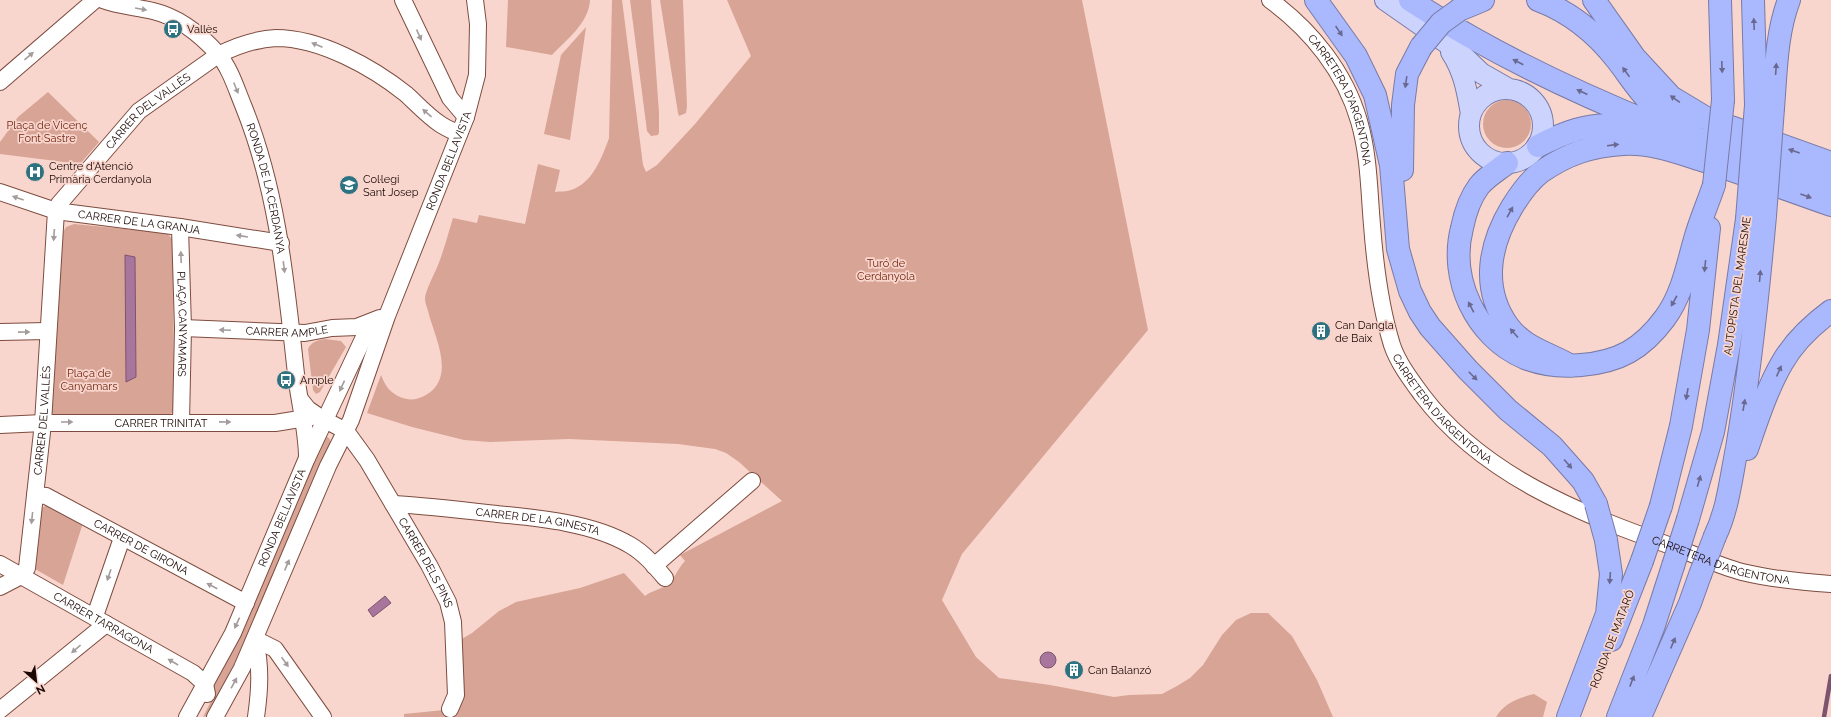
<svg xmlns="http://www.w3.org/2000/svg" width="1831" height="717" viewBox="0 0 1831 717" font-family="Raleway,sans-serif">
<style>
.green{fill:#d8a496;fill-rule:evenodd}
.water{fill:#a8759c;stroke:#7d546e}
.lines{fill:none;stroke-linecap:round;stroke-linejoin:round}
.stream{stroke:#7d546e;stroke-width:4.5}
.minor-casing{stroke:#7d4c3f;stroke-width:18}
.major-casing{stroke:#787aa6;stroke-width:22}
.highway-casing{stroke:#787aa6;stroke-width:24}
.minor{stroke:#fff;stroke-width:16}
.major{stroke:#ccd4fe;stroke-width:20}
.highway{stroke:#aab8fe;stroke-width:22}
.highway-bridge-casing{stroke:#787aa6;stroke-width:24;stroke-linecap:butt}
.highway-bridge{stroke:#aab8fe;stroke-width:22}
.oneway{fill:#a39c9b}
.oneway2{fill:#69688e}
.labels{text-anchor:middle;stroke-width:3.5;stroke-linejoin:round;paint-order:stroke}
.poi-label{font-size:11px;fill:#1a0704;stroke:#f9d6cd;text-anchor:start}
.street-label{font-size:11px;fill:#1a0704;stroke:#f9d6cd}
.park-label{font-size:11px;fill:#712511;stroke:#f9d6cd}
</style>
<rect width="100%" height="100%" fill="#f9d6cd"/>
<!-- green -->
<path class="green" d="M 508,0 L 590,0 C 589,23 567,39 552,55 L 506,47 Z
M 612,0 L 622,0 L 643,165 L 646,172 L 657,165 L 695,124 L 751,56 L 727,0 L 1082,0 L 1148,330 L 962,554 L 942,600 L 976,657 L 999,678 L 1050,685 L 1114,697 L 1129,695 L 1162,694 L 1177,686 L 1190,678 L 1203,665 L 1222,635 L 1236,620 L 1251,613 L 1268,613 L 1292,636 L 1317,680 L 1333,717 L 404,717 L 404,714 L 444,710 L 451,715 L 460,640 L 472,633 L 499,611 L 516,602 L 580,588 L 624,573 L 645,596 C 652,590 661,590 668,584 C 675,578 678,568 685,561 L 680,555 L 782,501 L 739,462 L 726,453 L 715,449 L 678,444 L 569,439 L 490,442 L 464,440 L 412,427 L 367,413 L 381,375 C 385,385 389,392 400,397 C 409,401 417,400 426,395 C 457,377 434,336 428,311 C 427,307 425,303 425,299 C 425,291 435,273 438,265 C 444,250 448,234 453,218 L 477,223 L 479,215 L 525,224 L 538,164 L 560,170 L 555,192 C 560,191 566,192 571,190 C 593,183 602,157 609,138 Z
M 630,0 L 651,0 L 659,113 L 659,132 L 658,135 L 651,136 L 647,131 Z
M 660,0 L 683,0 L 687,106 L 686,113 L 679,116 L 678,113 Z
M 586,27 L 570,140 L 544,134 L 561,55 Z
M 48,92 L 99,142 L 80,164 L 0,154 L 0,142 L 18,117 Z
M1483 124a24 24 0 1 1 48 0a24 24 0 1 1-48 0Z
M 74,224 L 167,233 L 173,240 L 174,411 L 167,417 L 55,416 L 49,410 L 62,234 L 66,227 ZM 126,255 L 135,257 L 126,382 Z
M 325,339 L 341,341 L 346,347 L 320,392 L 316,394 L 313,390 L 308,349 C 311,342 318,340 325,339 Z
M 326,436 L 330,439 L 330,444 L 246,641 L 207,716 L 203,717 L 211,701 L 213,683 L 324,437 Z
M 48,504 L 83,523 L 63,585 L 35,569 L 42,508 Z
M 1534,694 L 1547,702 L 1543,717 L 1496,717 C 1504,703 1518,698 1534,694 Z"/>
<!-- water -->
<path class="water" d="M 125,255 L 135,257 L 136,377 L 126,382 Z
M 385,596 L 391,603 L 373,617 L 368,610 Z
M1040 660a8 8 0 1 1 16 0a8 8 0 1 1-16 0Z"/>
<g class="lines">
<!-- stream -->
<path class="stream" d="M 1824,717 L 1831,676"/>
<!-- minor casing -->
<g class="minor-casing">
<g id="minor">
<path id="s1" d="M 103,0 C 119,6 137,7 153,11 C 178,17 201,35 218,54 C 230,68 236,88 243,105 C 278,191 286,283 296,374 C 299,402 307,430 307,458"/>
<path d="M 403,0 L 450,98 L 466,117"/>
<path id="s2" d="M 1270,0 C 1311,30 1345,72 1359,121 C 1369,155 1369,190 1372,225 C 1375,265 1380,306 1392,345 C 1398,363 1411,380 1422,395 C 1483,476 1581,514 1674,547 C 1696,555 1719,566 1742,572 C 1771,579 1801,582 1831,584"/>
<path d="M 0,82 L 95,0"/>
<path id="s3" d="M 0,192 L 56,211 L 180,227 L 281,243"/>
<path id="s4" d="M 180,227 L 183,328 L 181,422"/>
<path id="s5" d="M 183,328 L 305,333 L 332,328 L 357,327 L 380,318"/>
<path d="M 0,332 L 48,331"/>
<path id="s6" d="M 300,399 L 308,409 L 321,418 L 346,431 L 367,460 L 429,565 L 448,602 L 453,622 L 456,695 L 450,709"/>
<path id="s7" d="M 0,425 L 43,423 L 275,423 L 312,417"/>
<path id="s8" d="M 35,495 L 46,496 L 246,603"/>
<path id="s9" d="M 393,504 C 428,506 462,510 497,514 C 539,518 593,523 630,545 C 644,553 655,566 665,578"/>
<path id="s10" d="M 0,564 L 193,673 L 205,684 L 207,694"/>
<path d="M 654,566 L 752,481"/>
<path id="s11" d="M 0,587 L 21,576 L 27,568 L 43,423 L 56,211 L 59,204 L 139,111 L 218,55 C 236,46 256,39 276,38 C 320,38 372,67 406,94 C 417,104 428,116 440,124 C 446,128 453,131 459,134"/>
<path d="M 95,616 L 122,538"/>
<path d="M 255,639 L 275,649 L 323,717"/>
<path d="M 255,639 C 261,667 260,689 256,717"/>
<path d="M 0,710 L 106,624"/>
<path id="s12" d="M 187,717 L 233,633 L 307,458 L 364,337 L 385,318"/>
<path id="s13" d="M 215,717 L 242,668 L 328,466 L 351,420 L 387,316 L 466,117 L 477,75 L 478,24 L 475,0"/>
</g>
</g>
<!-- major casing -->
<g class="major-casing">
<path id="major" d="M 1385,0 L 1458,51 L 1481,73 L 1509,89
M 1451,52 C 1464,72 1467,91 1471,114
M1469 126a37 37 0 1 1 74 0a37 37 0 1 1-74 0Z"/>
</g>
<!-- highway casing -->
<g class="highway-casing">
<path id="highway" d="M 1316,0 L 1356,56 L 1375,95 L 1391,165 L 1398,249 L 1410,291 L 1420,312 L 1430,327 L 1468,370 L 1508,410 L 1552,446 L 1583,481 L 1596,504
M 1410,0 C 1486,50 1572,91 1656,125 C 1681,135 1708,141 1734,149 C 1767,159 1799,172 1831,184
M 1538,0 C 1570,12 1596,33 1617,60 C 1628,74 1637,89 1649,101 C 1660,111 1677,120 1690,127
M 1594,0 L 1635,58 L 1671,97 L 1706,118 L 1831,163
M 1720,0 L 1723,100
M 1753,0 L 1756,105
M 1459,10 L 1483,0
M 1773,108 C 1776,72 1776,34 1789,0
M 1538,146 C 1563,133 1590,122 1619,126 C 1629,127 1640,131 1650,134
M 1507,163 C 1498,170 1486,177 1479,186 C 1470,198 1465,213 1462,228 C 1449,278 1475,337 1525,358 C 1543,365 1562,367 1581,365 C 1619,362 1642,349 1665,318 C 1682,295 1687,267 1695,239 C 1700,221 1708,203 1714,185
M 1402,170 L 1403,105 L 1407,74 L 1421,47
M 1571,366 C 1549,353 1524,348 1508,326 C 1481,288 1489,245 1512,207 C 1520,194 1529,181 1541,172 C 1567,154 1591,146 1623,144 C 1650,142 1679,153 1705,161 C 1747,175 1789,190 1831,205
M 1747,449 C 1757,420 1767,389 1782,363 C 1794,342 1812,325 1831,311
M 1661,506 L 1681,426 L 1698,330 L 1709,228
M 1688,519 L 1713,432 L 1729,345 L 1747,219
M 1715,536 C 1728,509 1731,478 1737,448 C 1750,371 1758,294 1765,216
M 1611,640 L 1642,561
M 1568,717 L 1607,614 L 1611,574 L 1606,540
M 1618,717 L 1654,625 L 1673,566
M 1640,717 L 1690,603 L 1700,575"/>
</g>
<!-- minor -->
<use href="#minor" class="minor"/>
<!-- major -->
<use href="#major" class="major"/>
<!-- highway -->
<use href="#highway" class="highway"/>
<!-- highway-bridge casing -->
<g class="highway-bridge-casing">
<path id="highway-bridge" d="M 1421,47 L 1441,23 L 1459,10
M 1714,185 L 1723,100
M 1765,216 L 1773,108
M 1747,219 L 1756,105
M 1596,504 L 1606,540
M 1642,561 L 1661,506
M 1673,566 L 1688,519
M 1700,575 L 1715,536"/>
</g>
<!-- highway-bridge -->
<use href="#highway-bridge" class="highway-bridge"/>
</g>
<!-- one-way arrows -->
<defs><path id="oneway-solid" d="M-6-.8H1V-3.2L6.5 0L1 3.2V.8H-6Z"/></defs>
<g class="oneway">
<use href="#oneway-solid" transform="translate(141 9) rotate(10)"/>
<use href="#oneway-solid" transform="translate(419 35) rotate(66)"/>
<use href="#oneway-solid" transform="translate(317 45) rotate(-157)"/>
<use href="#oneway-solid" transform="translate(29 56) rotate(-41)"/>
<use href="#oneway-solid" transform="translate(236 88) rotate(68)"/>
<use href="#oneway-solid" transform="translate(427 113) rotate(-139)"/>
<use href="#oneway-solid" transform="translate(18 198) rotate(-161)"/>
<use href="#oneway-solid" transform="translate(54 235) rotate(94)"/>
<use href="#oneway-solid" transform="translate(242 236) rotate(-171)"/>
<use href="#oneway-solid" transform="translate(181 257) rotate(-92)"/>
<use href="#oneway-solid" transform="translate(284 267) rotate(83)"/>
<use href="#oneway-solid" transform="translate(225 330) rotate(-177)"/>
<use href="#oneway-solid" transform="translate(24 332) rotate(-1)"/>
<use href="#oneway-solid" transform="translate(342 386) rotate(115)"/>
<use href="#oneway-solid" transform="translate(67 422)"/>
<use href="#oneway-solid" transform="translate(225 422) rotate(1)"/>
<use href="#oneway-solid" transform="translate(32 518) rotate(96)"/>
<use href="#oneway-solid" transform="translate(287 565) rotate(-67)"/>
<use href="#oneway-solid" transform="translate(109 575) rotate(109)"/>
<use href="#oneway-solid" transform="translate(212 586) rotate(-152)"/>
<use href="#oneway-solid" transform="translate(237 623) rotate(115)"/>
<use href="#oneway-solid" transform="translate(76 649) rotate(140)"/>
<use href="#oneway-solid" transform="translate(173 662) rotate(-150)"/>
<use href="#oneway-solid" transform="translate(285 662) rotate(55)"/>
<use href="#oneway-solid" transform="translate(234 683) rotate(-61)"/>
</g>
<g class="oneway2">
<use href="#oneway-solid" transform="translate(1754 24) rotate(-92)"/>
<use href="#oneway-solid" transform="translate(1339 31) rotate(56)"/>
<use href="#oneway-solid" transform="translate(1518 62) rotate(-153)"/>
<use href="#oneway-solid" transform="translate(1722 67) rotate(88)"/>
<use href="#oneway-solid" transform="translate(1776 69) rotate(-86)"/>
<use href="#oneway-solid" transform="translate(1626 72) rotate(-126)"/>
<use href="#oneway-solid" transform="translate(1406 82) rotate(98)"/>
<use href="#oneway-solid" transform="translate(1582 92) rotate(-155)"/>
<use href="#oneway-solid" transform="translate(1675 99) rotate(-145)"/>
<use href="#oneway-solid" transform="translate(1613 145) rotate(-7)"/>
<use href="#oneway-solid" transform="translate(1794 151) rotate(-161)"/>
<use href="#oneway-solid" transform="translate(1806 196) rotate(20)"/>
<use href="#oneway-solid" transform="translate(1510 212) rotate(-61)"/>
<use href="#oneway-solid" transform="translate(1705 266) rotate(96)"/>
<use href="#oneway-solid" transform="translate(1760 276) rotate(-85)"/>
<use href="#oneway-solid" transform="translate(1674 301) rotate(119)"/>
<use href="#oneway-solid" transform="translate(1471 307) rotate(-118)"/>
<use href="#oneway-solid" transform="translate(1514 333) rotate(-132)"/>
<use href="#oneway-solid" transform="translate(1779 371) rotate(-66)"/>
<use href="#oneway-solid" transform="translate(1473 376) rotate(45)"/>
<use href="#oneway-solid" transform="translate(1687 394) rotate(100)"/>
<use href="#oneway-solid" transform="translate(1744 405) rotate(-80)"/>
<use href="#oneway-solid" transform="translate(1568 464) rotate(49)"/>
<use href="#oneway-solid" transform="translate(1699 481) rotate(-74)"/>
<use href="#oneway-solid" transform="translate(1610 578) rotate(94)"/>
<use href="#oneway-solid" transform="translate(1673 643) rotate(-67)"/>
<use href="#oneway-solid" transform="translate(1632 681) rotate(-69)"/>
</g>
<!-- icons -->
<defs>
<g id="bus-disc" transform="scale(1)"><circle r="9.5" fill="#2d7281" stroke="#f9d6cd"/><path d="M-5-6H5V4H4V6H2V4H-2V6H-4V4H-5ZM-3.5-4V0h7V-4ZM-3.5 1.2v1.5H-2V1.2ZM2 1.2v1.5H3.5V1.2Z" fill="#fff"/></g>
<g id="hospital-disc" transform="scale(1)"><circle r="9.5" fill="#2d7281" stroke="#f9d6cd"/><path d="M-5-5h3v3.5h4V-5h3V5h-3V1.5h-4V5h-3Z" fill="#fff"/></g>
<g id="school-disc" transform="scale(1)"><circle r="9.5" fill="#2d7281" stroke="#f9d6cd"/><path d="M0-5L7-2L0 1L-7-2ZM-4 1L0 2.5L4 1V4Q0 6-4 4Z" fill="#fff"/></g>
<g id="building-disc" transform="scale(1)"><circle r="9.5" fill="#2d7281" stroke="#f9d6cd"/><path d="M-4-6H4V6H1V3H-1V6H-4ZM-2.5-4.3h1.7v1.8h-1.7ZM.8-4.3h1.7v1.8H.8ZM-2.5-1h1.7V.8h-1.7ZM.8-1h1.7V.8H.8Z" fill="#fff"/></g>
</defs>
<g fill-rule="evenodd">
<use href="#bus-disc" x="173" y="29"/>
<use href="#hospital-disc" x="35" y="172"/>
<use href="#school-disc" x="349" y="185"/>
<use href="#building-disc" x="1321" y="331"/>
<use href="#bus-disc" x="286" y="380"/>
<use href="#building-disc" x="1074" y="670"/>
</g>
<g class="labels">
<!-- poi labels -->
<g class="poi-label">
<text x="187" y="33">Vallès</text>
<text x="49" y="170">Centre d'Atenció<tspan x="49" dy="13">Primària Cerdanyola</tspan></text>
<text x="363" y="183">Col·legi<tspan x="363" dy="13">Sant Josep</tspan></text>
<text x="1335" y="329">Can Dangla<tspan x="1335" dy="13">de Baix</tspan></text>
<text x="300" y="384">Ample</text>
<text x="1088" y="674">Can Balanzó</text>
</g>
<!-- street labels -->
<g class="street-label">
<text dy="4" stroke="none"><textPath href="#s2" startOffset="126">CARRETERA D'ARGENTONA</textPath></text>
<text dy="4" stroke="none"><textPath href="#s11" startOffset="529">CARRER DEL VALLÈS</textPath></text>
<text dy="4" stroke="none"><textPath href="#s13" startOffset="604">RONDA BELLAVISTA</textPath></text>
<text dy="4" stroke="none"><textPath href="#s1" startOffset="274">RONDA DE LA CERDANYA</textPath></text>
<text dy="4" stroke="none"><textPath href="#s3" startOffset="143">CARRER DE LA GRANJA</textPath></text>
<text transform="translate(1737 286) rotate(-82)" y="4">AUTOPISTA DEL MARESME</text>
<text dy="4" stroke="none"><textPath href="#s4" startOffset="97">PLAÇA CANYAMARS</textPath></text>
<text dy="4" stroke="none"><textPath href="#s5" startOffset="104">CARRER AMPLE</textPath></text>
<text dy="4" stroke="none"><textPath href="#s2" startOffset="462">CARRETERA D'ARGENTONA</textPath></text>
<text dy="4" stroke="none"><textPath href="#s11" startOffset="182">CARRER DEL VALLÈS</textPath></text>
<text dy="4" stroke="none"><textPath href="#s7" startOffset="161">CARRER TRINITAT</textPath></text>
<text dy="4" stroke="none"><textPath href="#s12" startOffset="221">RONDA BELLAVISTA</textPath></text>
<text dy="4" stroke="none"><textPath href="#s9" startOffset="146">CARRER DE LA GINESTA</textPath></text>
<text dy="4" stroke="none"><textPath href="#s8" startOffset="119">CARRER DE GIRONA</textPath></text>
<text dy="4" stroke="none"><textPath href="#s2" startOffset="786">CARRETERA D'ARGENTONA</textPath></text>
<text dy="4" stroke="none"><textPath href="#s6" startOffset="211">CARRER DELS PINS</textPath></text>
<text dy="4" stroke="none"><textPath href="#s10" startOffset="119">CARRER TARRAGONA</textPath></text>
<text transform="translate(1612 639) rotate(-69)" y="4">RONDA DE MATARÓ</text>
</g>
<!-- park labels -->
<g class="park-label">
<text x="47" y="129">Plaça de Vicenç<tspan x="47" dy="13">Font Sastre</tspan></text>
<text x="886" y="267">Turó de<tspan x="886" dy="13">Cerdanyola</tspan></text>
<text x="89" y="377">Plaça de<tspan x="89" dy="13">Canyamars</tspan></text>
</g>
</g>
<!-- north arrow -->
<g transform="translate(36 681) rotate(152)" stroke="#f9d6cd" stroke-width="3" paint-order="stroke">
<path d="M0-3L7 15L0 10L-7 15Z" fill="#1a0704"/>
<text y="-6" font-size="11" font-weight="bold" text-anchor="middle" fill="#1a0704">N</text>
</g>
</svg>
